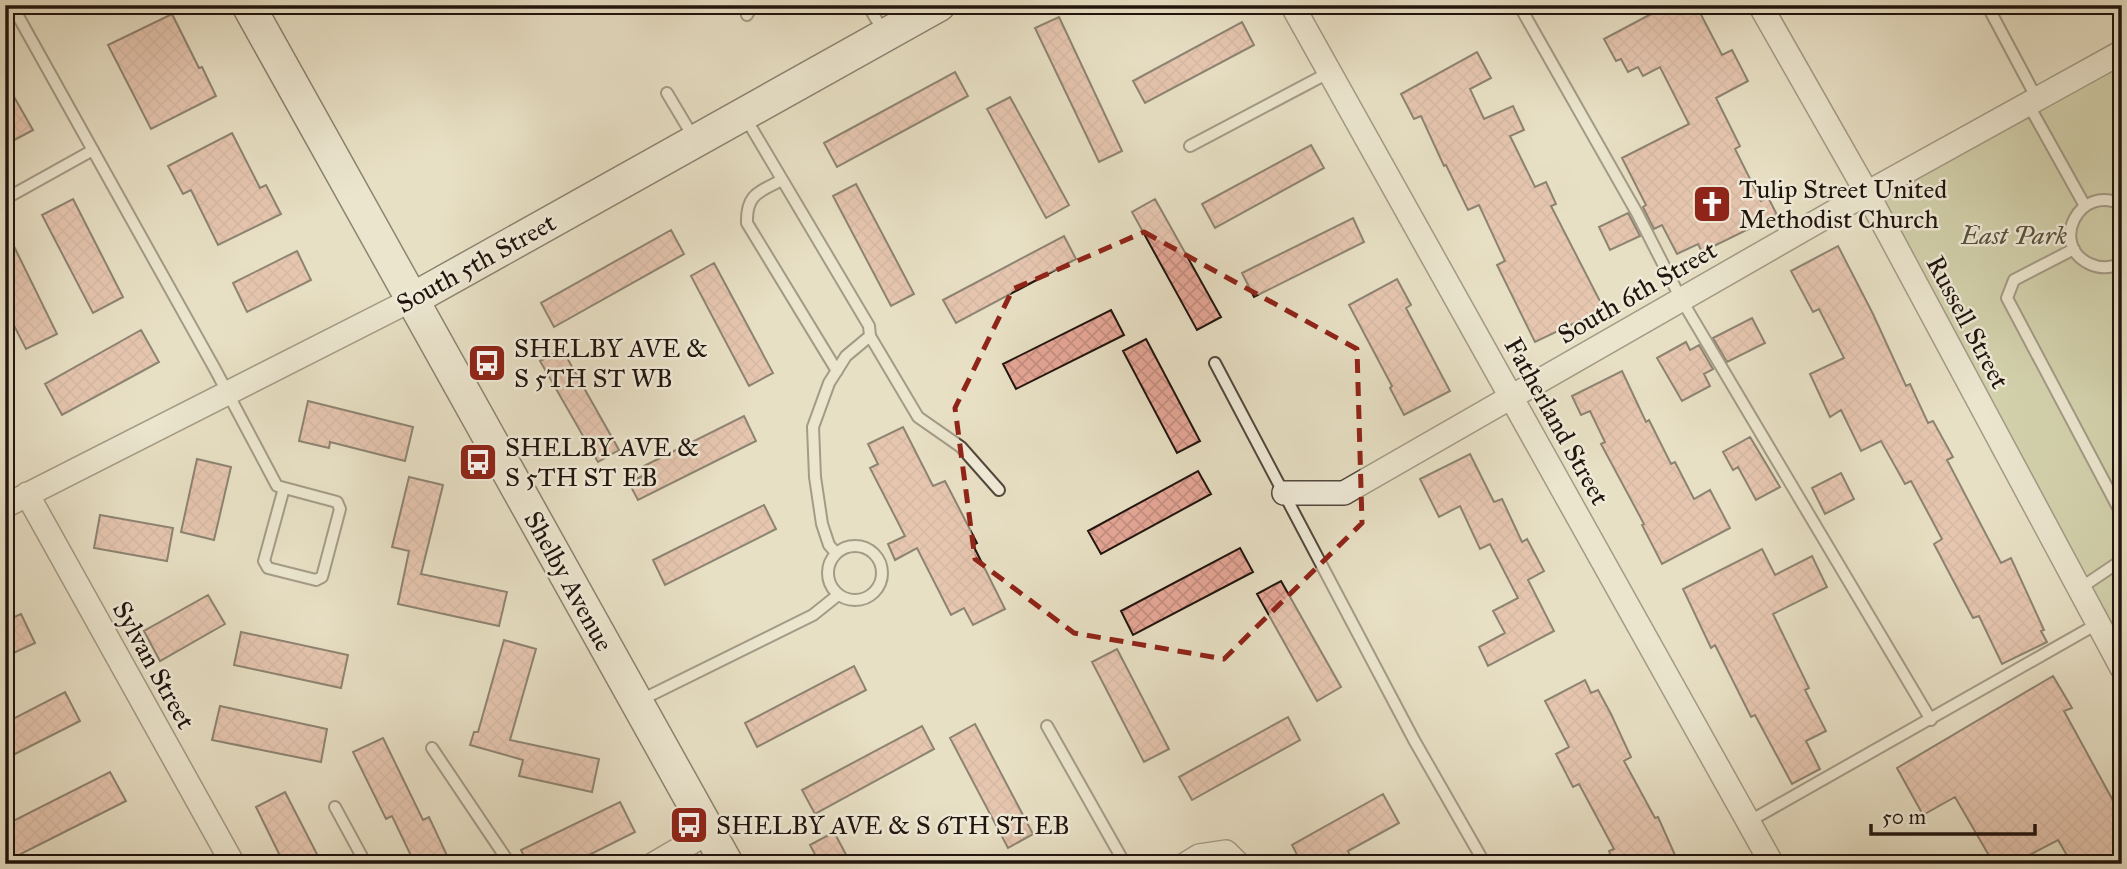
<svg xmlns="http://www.w3.org/2000/svg" width="2127" height="869" viewBox="0 0 2127 869" font-family="'IM FELL Great Primer',serif">
<style>
.park{fill:#bac191;stroke:#6d6a50;stroke-width:2}
.building{fill:url(#building-cross-hatch);stroke:#20140e;stroke-width:2}
.lines{fill:none;stroke-linecap:round;stroke-linejoin:round}
.lane-casing{stroke:#52473c;stroke-width:14}
.street-casing{stroke:#52473c;stroke-width:26}
.secondary-casing{stroke:#20140e;stroke-width:35}
.lane{stroke:#f0ebd9;stroke-width:10}
.street{stroke:#f0ebd9;stroke-width:23}
.secondary{stroke:#f0ebd9;stroke-width:32}
.marked{fill:none;stroke:#8f2418;stroke-width:5;stroke-dasharray:14 9;stroke-linejoin:round}
.labels{text-anchor:middle;stroke-width:5;stroke-linejoin:round;paint-order:stroke}
.poi-label{font-size:26px;fill:#20140e;stroke:#f0ebd9;text-anchor:start}
.park-label{font-size:26px;font-style:italic;fill:#56513c;stroke:#f0ebd9}
.street-label{font-size:26px;fill:#20140e;stroke:#f0ebd9}
</style>
<defs>
<pattern id="building-cross-hatch" width="8" height="8" patternUnits="userSpaceOnUse" patternTransform="scale(1.75)"><rect width="8" height="8" fill="#e6a797"/><path d="M0 0l8 8M0 8l8-8" fill="none" stroke="#c58f81"/></pattern>
</defs>
<rect width="100%" height="100%" fill="#e8e0c5"/>
<filter id="stains"><feTurbulence type="fractalNoise" baseFrequency=".00286" numOctaves="4"/><feColorMatrix values="0 0 0 0 .2 0 0 0 0 .09 0 0 0 0 .02 0 0 0 .5 -.17"/></filter>
<radialGradient id="worn" r=".72"><stop offset=".6" stop-color="#630" stop-opacity="0"/><stop offset="1" stop-color="#630" stop-opacity=".3"/></radialGradient>
<!-- park -->
<path class="park" d="M 2122,53 L 2122,655 L 1867,193 Z"/>
<!-- building -->
<path class="building" d="M 1668,5 L 1696,5 L 1722,55 L 1732,50 L 1748,81 L 1716,98 L 1740,146 L 1735,149 L 1761,201 L 1768,197 L 1777,215 L 1702,252 L 1698,244 L 1677,254 L 1662,225 L 1654,229 L 1643,207 L 1646,205 L 1622,158 L 1689,124 L 1660,67 L 1643,76 L 1638,67 L 1628,72 L 1621,59 L 1616,61 L 1604,39 Z
M 172,14 L 199,68 L 202,67 L 216,96 L 151,129 L 108,45 Z
M 1059,17 L 1122,151 L 1099,162 L 1035,28 Z
M 1242,22 L 1254,45 L 1145,103 L 1133,81 Z
M 1477,52 L 1491,78 L 1470,89 L 1484,119 L 1513,106 L 1524,130 L 1510,136 L 1535,187 L 1546,182 L 1556,204 L 1551,206 L 1604,309 L 1535,342 L 1497,265 L 1505,261 L 1479,205 L 1468,210 L 1446,165 L 1444,166 L 1421,116 L 1414,119 L 1401,94 Z
M 955,72 L 968,96 L 837,167 L 824,143 Z
M 5,81 L 33,130 L 5,145 Z
M 1010,97 L 1069,205 L 1046,218 L 987,109 Z
M 232,133 L 260,188 L 266,185 L 281,214 L 218,245 L 191,190 L 183,194 L 168,166 Z
M 1311,145 L 1324,168 L 1215,228 L 1202,204 Z
M 856,184 L 914,294 L 891,306 L 833,196 Z
M 73,199 L 123,297 L 93,313 L 42,215 Z
M 1155,199 L 1221,317 L 1197,330 L 1132,212 Z
M 1628,213 L 1640,236 L 1610,250 L 1599,227 Z
M 1353,218 L 1364,242 L 1254,297 L 1242,273 Z
M 5,228 L 57,334 L 26,349 L 5,308 Z
M 671,230 L 684,254 L 554,327 L 541,303 Z
M 1064,236 L 1076,259 L 956,323 L 943,300 Z
M 1838,246 L 1873,314 L 1906,386 L 1910,384 L 1928,423 L 1933,421 L 1953,457 L 1947,460 L 2001,563 L 2011,558 L 2044,630 L 2041,631 L 2047,642 L 2002,664 L 1979,616 L 1973,618 L 1934,544 L 1942,539 L 1911,481 L 1905,484 L 1881,441 L 1861,451 L 1841,410 L 1830,417 L 1810,374 L 1844,358 L 1819,309 L 1813,312 L 1791,271 Z
M 297,251 L 311,280 L 247,312 L 233,283 Z
M 714,263 L 773,373 L 749,386 L 691,276 Z
M 1397,279 L 1411,305 L 1406,308 L 1450,391 L 1404,415 L 1390,388 L 1392,386 L 1349,305 Z
M 1111,310 L 1124,335 L 1016,389 L 1003,364 Z
M 1752,318 L 1765,343 L 1727,362 L 1713,338 Z
M 141,330 L 159,362 L 62,415 L 45,384 Z
M 1146,339 L 1200,441 L 1177,453 L 1123,351 Z
M 1686,342 L 1690,350 L 1699,345 L 1713,369 L 1704,374 L 1710,386 L 1682,401 L 1657,358 Z
M 562,349 L 619,450 L 598,462 L 540,361 Z
M 1622,371 L 1646,422 L 1649,420 L 1671,464 L 1675,462 L 1694,499 L 1710,490 L 1730,528 L 1662,564 L 1642,525 L 1644,524 L 1601,444 L 1605,442 L 1590,411 L 1581,415 L 1572,396 Z
M 308,401 L 413,427 L 405,461 L 330,442 L 329,448 L 299,441 Z
M 744,416 L 756,441 L 638,500 L 629,483 L 646,474 L 642,467 Z
M 903,427 L 933,486 L 945,481 L 977,543 L 973,545 L 1005,609 L 973,625 L 964,608 L 951,615 L 917,548 L 895,560 L 888,544 L 905,536 L 870,468 L 878,464 L 868,444 Z
M 1750,437 L 1780,487 L 1756,500 L 1738,467 L 1733,470 L 1723,452 Z
M 1470,454 L 1494,502 L 1502,499 L 1522,542 L 1527,539 L 1544,571 L 1528,580 L 1554,631 L 1488,666 L 1479,647 L 1505,633 L 1493,611 L 1518,598 L 1490,544 L 1480,549 L 1460,506 L 1439,517 L 1420,479 Z
M 197,459 L 231,467 L 214,540 L 181,532 Z
M 1198,471 L 1211,494 L 1101,554 L 1088,531 Z
M 1841,473 L 1854,499 L 1825,514 L 1812,488 Z
M 409,477 L 443,485 L 421,574 L 507,592 L 499,626 L 398,604 L 409,551 L 392,547 Z
M 764,505 L 776,529 L 665,585 L 653,560 Z
M 100,515 L 173,528 L 167,561 L 94,548 Z
M 1240,548 L 1253,572 L 1133,635 L 1121,611 Z
M 1762,549 L 1775,575 L 1812,556 L 1827,587 L 1773,614 L 1809,688 L 1805,690 L 1826,731 L 1806,741 L 1820,769 L 1792,784 L 1755,715 L 1751,717 L 1715,645 L 1711,648 L 1683,589 Z
M 1281,581 L 1341,687 L 1317,701 L 1257,594 Z
M 208,595 L 225,624 L 160,661 L 144,631 Z
M 21,614 L 35,643 L 5,657 L 5,621 Z
M 241,632 L 348,655 L 341,688 L 234,665 Z
M 504,640 L 536,649 L 510,740 L 599,759 L 592,792 L 519,776 L 523,760 L 470,745 L 474,732 L 478,732 Z
M 1117,649 L 1169,749 L 1144,762 L 1092,662 Z
M 854,666 L 866,690 L 757,747 L 745,723 Z
M 2053,676 L 2072,708 L 2064,711 L 2122,817 L 2122,864 L 2072,864 L 2058,840 L 2012,864 L 1994,864 L 1955,797 L 1923,815 L 1897,768 Z
M 1585,680 L 1591,693 L 1598,690 L 1611,714 L 1631,757 L 1624,761 L 1655,818 L 1658,817 L 1679,864 L 1614,864 L 1609,851 L 1614,849 L 1579,784 L 1573,787 L 1556,754 L 1569,747 L 1545,701 Z
M 65,692 L 80,721 L 5,759 L 5,723 Z
M 220,706 L 327,729 L 321,762 L 212,740 Z
M 1288,717 L 1300,740 L 1192,800 L 1179,777 Z
M 975,724 L 1033,834 L 1008,848 L 950,738 Z
M 922,726 L 934,749 L 815,814 L 802,790 Z
M 383,738 L 423,820 L 429,817 L 451,864 L 415,864 L 392,816 L 386,819 L 353,752 Z
M 110,772 L 126,801 L 5,862 L 5,825 Z
M 285,792 L 319,858 L 308,864 L 284,864 L 256,807 Z
M 1383,794 L 1399,823 L 1348,851 L 1354,864 L 1302,864 L 1292,845 Z
M 620,802 L 635,832 L 571,864 L 528,864 L 521,850 Z
M 834,832 L 851,864 L 820,864 L 810,845 Z"/>
<g class="lines">
<!-- lane casing -->
<g class="lane-casing">
<path id="lane" d="M 868,5 L 884,33
M 1519,5 L 1637,213 L 1681,299 L 1931,720
M 1987,5 L 2036,97
M 747,15 L 753,5
M 18,16 L 216,371 L 277,486 L 337,502 L 340,509 L 322,577 L 316,580 L 268,568 L 264,561 L 284,488
M 667,93 L 695,140
M 2027,102 L 2085,206
M 745,117 L 869,326 L 870,336 L 846,356 L 829,383 L 813,427 L 815,477 L 822,524 L 829,545 L 836,553
M 1190,146 L 1330,72
M 782,180 C 759,192 746,194 747,223 L 837,371
M 5,199 L 93,150
M 2122,205 C 2080,182 2048,245 2090,264 C 2101,269 2112,268 2122,262
M 2074,249 L 2014,280 L 2007,298 L 2122,515
M 870,336 L 918,417 L 961,447 L 999,490
M 1215,363 L 1414,740 L 1485,864
M828 573a27 27 0 1 1 54 0a27 27 0 1 1-54 0Z
M 2079,589 L 2122,560
M 639,701 L 813,615 L 838,595
M 1047,726 L 1125,864
M 432,748 L 510,864
M 335,807 L 366,864
M 1748,822 L 2097,624"/>
</g>
<!-- street casing -->
<g class="street-casing">
<path id="street" d="M 1292,5 L 1772,864
M 1760,5 L 1867,193 L 2122,668
M 1284,493 L 1344,493 L 1867,193 L 2122,52
M 27,494 L 233,864
M 5,506 L 411,300
M 654,864 L 709,832
M 1186,864 L 1199,856 L 1226,852 L 1238,864"/>
</g>
<!-- secondary casing -->
<g class="secondary-casing">
<path id="secondary" d="M 248,5 L 727,864
M 411,300 L 939,5"/>
</g>
<!-- lane -->
<use href="#lane" class="lane"/>
<!-- street -->
<use href="#street" class="street"/>
<!-- secondary -->
<use href="#secondary" class="secondary"/>
</g>
<!-- marked area -->
<path d="M0 0H2127V869H0ZM 1144,232 L 1357,349 L 1362,523 L 1224,659 L 1074,633 L 975,559 L 955,408 L 1013,289 Z" fill="#e8e0c5" fill-opacity=".55" fill-rule="evenodd"/>
<path class="marked" d="M 1144,232 L 1357,349 L 1362,523 L 1224,659 L 1074,633 L 975,559 L 955,408 L 1013,289 Z"/>
<!-- icons -->
<defs>
<g id="church-square" transform="scale(2.0125)"><rect x="-9" y="-9" width="18" height="18" rx="4" fill="#8f2418" stroke="#f0ebd9"/><path d="M-1.2-6h2.4v3.5h3.3v2.4h-3.3V6h-2.4V-.1h-3.3v-2.4h3.3Z" fill="#fff"/></g>
<g id="bus-square" transform="scale(2.0125)"><rect x="-9" y="-9" width="18" height="18" rx="4" fill="#8f2418" stroke="#f0ebd9"/><path d="M-5-6H5V4H4V6H2V4H-2V6H-4V4H-5ZM-3.5-4V0h7V-4ZM-3.5 1.2v1.5H-2V1.2ZM2 1.2v1.5H3.5V1.2Z" fill="#fff"/></g>
</defs>
<g fill-rule="evenodd">
<use href="#church-square" x="1712" y="204"/>
<use href="#bus-square" x="487" y="363"/>
<use href="#bus-square" x="478" y="462"/>
<use href="#bus-square" x="689" y="825"/>
</g>
<g class="labels">
<!-- poi labels -->
<g class="poi-label">
<text x="1739" y="198">Tulip Street United<tspan x="1739" dy="30">Methodist Church</tspan></text>
<text x="514" y="357">SHELBY AVE &amp;<tspan x="514" dy="30">S 5TH ST WB</tspan></text>
<text x="505" y="456">SHELBY AVE &amp;<tspan x="505" dy="30">S 5TH ST EB</tspan></text>
<text x="716" y="834">SHELBY AVE &amp; S 6TH ST EB</text>
</g>
<!-- park labels -->
<g class="park-label">
<text x="2014" y="244">East Park</text>
</g>
<!-- street labels -->
<g class="street-label">
<text transform="translate(476 263) rotate(-29)" y="9">South 5th Street</text>
<text transform="translate(1637 292) rotate(-30)" y="9">South 6th Street</text>
<text transform="translate(1968 322) rotate(62)" y="9">Russell Street</text>
<text transform="translate(1557 421) rotate(61)" y="9">Fatherland Street</text>
<text transform="translate(569 581) rotate(61)" y="9">Shelby Avenue</text>
<text transform="translate(154 665) rotate(61)" y="9">Sylvan Street</text>
</g>
</g>
<!-- margin -->
<rect width="2127" height="869" fill="none" stroke="#e8e0c5" stroke-width="28"/>
<rect x="7" y="7" width="2113" height="855" fill="none" stroke="#20140e" stroke-width="3.5"/>
<rect x="14" y="14" width="2099" height="841" fill="none" stroke="#20140e" stroke-width="2"/>
<!-- scale -->
<path d="M1871 824v10h164v-10" fill="none" stroke="#20140e" stroke-width="3.5"/>
<text x="1882" y="824" font-size="21" fill="#20140e" stroke="#f0ebd9" stroke-width="5" paint-order="stroke">50 m</text>
<rect width="100%" height="100%" filter="url(#stains)"/>
<rect width="100%" height="100%" fill="url(#worn)"/>
</svg>
